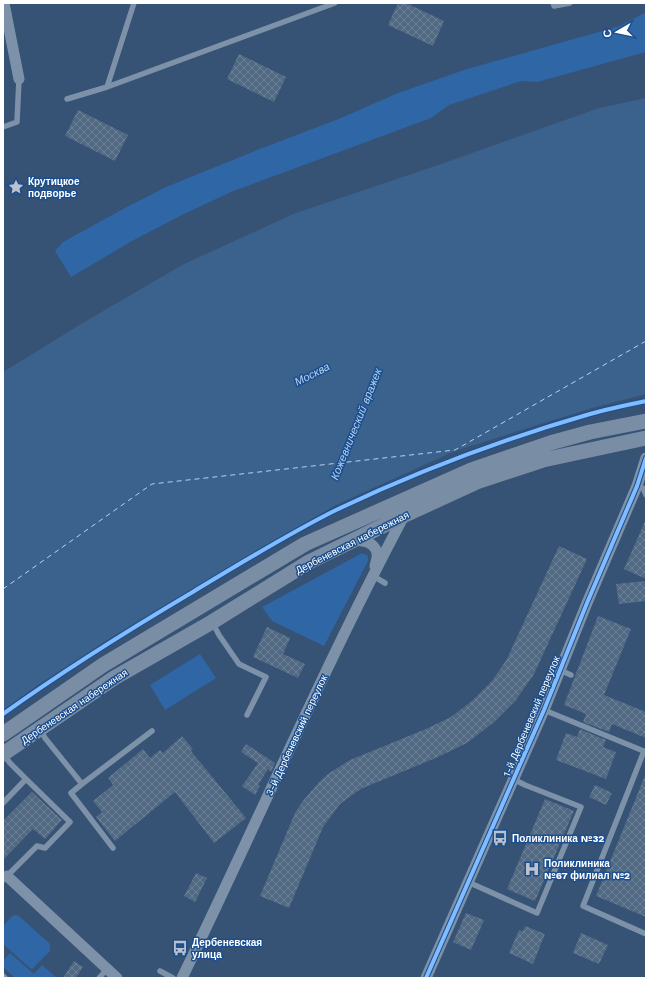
<svg xmlns="http://www.w3.org/2000/svg" width="649" height="981" viewBox="0 0 649 981" font-family="'Work Sans',sans-serif">
<style>
.green{fill:#2f66a5}
.water{fill:#3b618d}
.lines{fill:none;stroke-linecap:round;stroke-linejoin:round}
.ferry{stroke:#b5d3f5;stroke-width:1;stroke-dasharray:5 4;stroke-linecap:butt}
.building{fill:url(#building-cross-hatch)}
.service{stroke:#7d92a8;stroke-width:5.5}
.minor{stroke:#7d92a8;stroke-width:11}
.secondary{stroke:#798da4;stroke-width:15}
.cycleway-casing{stroke:#1b4f8f;stroke-width:6}
.cycleway{stroke:#80bcff;stroke-width:4}
.labels{text-anchor:middle;stroke-width:3;stroke-linejoin:round;paint-order:stroke}
.poi-label{font-size:10px;font-weight:bold;fill:#fff;stroke:#1b4f8f;text-anchor:start}
.street-label{font-size:10px;fill:#fff;stroke:#1b4f8f}
.water-label{font-size:11px;font-style:italic;fill:#b5d3f5;stroke:#1b4f8f}
</style>
<defs>
<pattern id="building-cross-hatch" width="8" height="8" patternUnits="userSpaceOnUse"><rect width="8" height="8" fill="#526984"/><path d="M0 0l8 8M0 8l8-8" fill="none" stroke="#6c8096"/></pattern>
</defs>
<rect width="100%" height="100%" fill="#365274"/>
<!-- green -->
<path class="green" d="M 646,12 L 646,52 L 537,82 L 521,81 L 449,105 L 431,118 L 231,192 L 184,214 L 132,241 L 71,277 L 55,251 L 63,242 L 123,209 L 166,187 L 257,150 L 341,118 L 398,93 L 467,69 L 620,26 Z
M 362,553 L 368,556 L 368,561 L 324,646 L 272,621 L 262,607 Z
M 200,654 L 216,678 L 165,710 L 150,685 Z
M 16,915 L 19,916 L 50,944 L 50,951 L 32,969 L 30,968 L 3,944 L 3,926 L 12,916 Z
M 10,953 L 34,974 L 42,965 L 57,978 L 15,978 L 3,967 L 3,961 Z"/>
<!-- water -->
<path class="water" d="M 646,98 L 646,394 L 592,408 L 455,451 L 336,505 L 220,572 L 112,637 L 38,685 L 3,710 L 3,372 L 81,324 L 182,265 L 293,214 L 444,163 L 599,108 Z"/>
<g class="lines">
<!-- ferry -->
<path class="ferry" d="M 3,589 L 152,484 L 455,450 L 646,341"/>
</g>
<!-- building -->
<path class="building" d="M 398,3 L 406,3 L 444,21 L 433,46 L 388,25 Z
M 239,54 L 286,77 L 274,102 L 227,79 Z
M 78,110 L 128,135 L 115,161 L 65,136 Z
M 646,519 L 646,579 L 624,569 Z
M 559,546 L 587,559 L 534,674 L 516,700 L 493,723 L 467,743 L 438,757 L 363,788 L 355,793 L 340,804 L 323,827 L 289,908 L 260,896 L 295,813 L 302,802 L 319,782 L 328,774 L 350,760 L 426,729 L 451,717 L 473,700 L 492,681 L 507,659 Z
M 646,581 L 646,601 L 619,604 L 616,584 Z
M 598,616 L 631,629 L 604,695 L 646,712 L 646,738 L 612,724 L 609,732 L 583,722 L 586,714 L 564,705 Z
M 267,627 L 290,638 L 283,654 L 305,664 L 298,678 L 253,657 Z
M 580,729 L 606,740 L 603,747 L 616,752 L 606,779 L 556,760 L 566,733 L 577,737 Z
M 182,736 L 193,749 L 191,751 L 246,818 L 214,843 L 175,792 L 115,841 L 96,817 L 102,812 L 93,801 L 113,785 L 108,778 L 143,749 L 150,758 L 160,750 L 163,753 Z
M 246,744 L 275,763 L 271,772 L 268,769 L 258,785 L 260,786 L 255,795 L 242,786 L 258,763 L 261,765 L 241,752 Z
M 646,773 L 646,917 L 596,896 Z
M 595,785 L 612,793 L 606,805 L 589,797 Z
M 32,792 L 62,820 L 45,839 L 33,829 L 3,860 L 3,821 Z
M 545,799 L 574,811 L 535,901 L 507,889 Z
M 196,873 L 207,878 L 195,902 L 184,896 Z
M 466,913 L 484,920 L 471,950 L 453,942 Z
M 525,926 L 545,934 L 533,964 L 509,953 L 519,930 L 523,931 Z
M 581,933 L 608,945 L 599,964 L 573,953 Z
M 74,961 L 83,967 L 76,978 L 63,978 Z"/>
<g class="lines">
<!-- service -->
<path class="service" d="M 553,3 L 554,6 L 570,3
M 107,87 L 134,3
M 67,99 L 107,87 L 335,3
M 3,127 L 17,122 L 19,79
M 637,486 L 643,488 L 646,495
M 373,576 L 385,583
M 212,622 L 219,635 L 239,664 L 266,677 L 247,715
M 560,670 L 571,675
M 544,710 L 646,752
M 40,729 L 45,738 L 82,784 L 152,731
M 644,751 L 583,906 L 646,934
M 82,784 L 71,793 L 113,848
M 3,803 L 26,779 L 10,763 L 3,754
M 3,880 L 37,846 L 45,848 L 70,822 L 26,779
M 468,882 L 537,913 L 581,807 L 525,785 L 513,779
M 160,971 L 173,978
M 3,976 L 5,978
M 99,978 L 108,968"/>
<!-- minor -->
<path class="minor" d="M 4,3 L 19,79
M 353,541 C 363,539 375,543 377,553 C 378,557 376,562 375,566
M 7,876 L 117,978
M 182,978 C 257,824 324,666 405,514
M 426,978 L 544,710 L 587,603 L 637,486 L 646,458"/>
<!-- secondary -->
<path class="secondary" d="M 3,734 L 103,665 L 305,544 L 471,470 L 550,443 L 590,432 L 646,421
M 3,754 L 114,678 L 212,622 L 309,562 L 405,515 L 479,481 L 543,460 L 646,438"/>
<!-- cycleway casing -->
<g class="cycleway-casing">
<path id="cycleway" d="M 3,714 C 63,671 127,631 191,593 C 239,564 286,535 336,510 C 418,471 503,439 590,414 C 608,409 627,405 646,401
M 426,978 L 544,710 L 587,603 L 637,486 L 646,458"/>
</g>
<!-- cycleway -->
<use href="#cycleway" class="cycleway"/>
</g>
<!-- icons -->
<defs>
<g id="sight-bare" transform="scale(1.2)"><path d="M0-6L1.8-2.2L6-1.7L2.9 1.2L3.7 5.4L0 3.3L-3.7 5.4L-2.9 1.2L-6-1.7L-1.8-2.2Z" fill="#b9c2ce" stroke="#1b4f8f" stroke-width="2.5" paint-order="stroke"/></g>
<g id="bus-bare" transform="scale(1.2)"><path d="M-5-6H5V4H4V6H2V4H-2V6H-4V4H-5ZM-3.5-4V0h7V-4ZM-3.5 1.2v1.5H-2V1.2ZM2 1.2v1.5H3.5V1.2Z" fill="#b9c2ce" stroke="#1b4f8f" stroke-width="2.5" paint-order="stroke"/></g>
<g id="hospital-bare" transform="scale(1.2)"><path d="M-5-5h3v3.5h4V-5h3V5h-3V1.5h-4V5h-3Z" fill="#b9c2ce" stroke="#1b4f8f" stroke-width="2.5" paint-order="stroke"/></g>
</defs>
<g fill-rule="evenodd">
<use href="#sight-bare" x="16" y="187"/>
<use href="#bus-bare" x="500" y="838"/>
<use href="#hospital-bare" x="532" y="869"/>
<use href="#bus-bare" x="180" y="948"/>
</g>
<g class="labels">
<!-- poi labels -->
<g class="poi-label">
<text x="28" y="185">Крутицкое<tspan x="28" dy="12">подворье</tspan></text>
<text x="512" y="842">Поликлиника №32</text>
<text x="544" y="867">Поликлиника<tspan x="544" dy="12">№67 филиал №2</tspan></text>
<text x="192" y="946">Дербеневская<tspan x="192" dy="12">улица</tspan></text>
</g>
<!-- street labels -->
<g class="street-label">
<text transform="translate(352 542) rotate(-27)" y="4">Дербеневская набережная</text>
<text transform="translate(74 706) rotate(-34)" y="4">Дербеневская набережная</text>
<text transform="translate(531 716) rotate(-67)" y="4">1-й Дербеневский переулок</text>
<text transform="translate(296 735) rotate(-65)" y="4">3-й Дербеневский переулок</text>
</g>
<!-- water labels -->
<g class="water-label">
<text transform="translate(312 374) rotate(-27)" y="4">Москва</text>
<text transform="translate(356 424) rotate(-68)" y="4">Кожевнический вражек</text>
</g>
</g>
<!-- border -->
<rect width="649" height="981" fill="none" stroke="#ffffff" stroke-width="8"/>
<!-- north arrow -->
<g transform="translate(617 32) rotate(261)" stroke="#1b4f8f" stroke-width="3" paint-order="stroke">
<path d="M0-3L7 15L0 10L-7 15Z" fill="#ffffff"/>
<text y="-6" font-size="11" font-weight="bold" text-anchor="middle" fill="#ffffff">С</text>
</g>
</svg>
